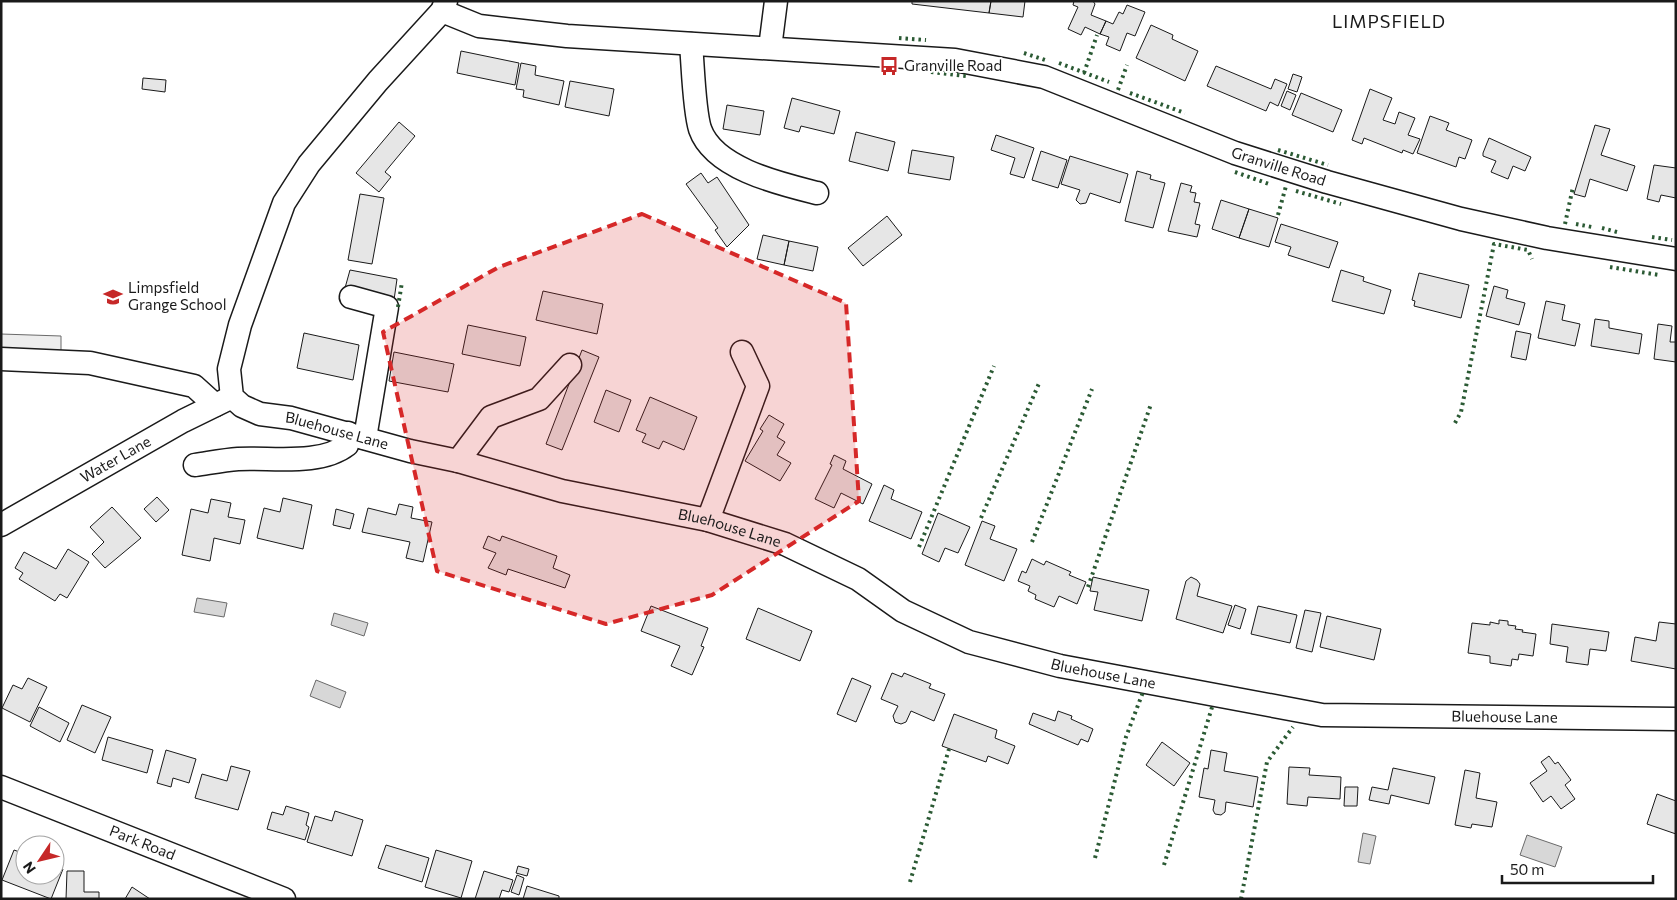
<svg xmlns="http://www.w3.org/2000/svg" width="1677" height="900" viewBox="0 0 1677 900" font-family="Commissioner,sans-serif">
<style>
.built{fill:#ededed;stroke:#6a6a6a}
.water{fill:#d7d7d7;stroke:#6a6a6a}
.building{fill:#e6e6e6;stroke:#1a1a1a}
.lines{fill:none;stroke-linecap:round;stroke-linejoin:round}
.minor-casing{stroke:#1a1a1a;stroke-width:25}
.minor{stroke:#fff;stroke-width:22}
.hedge{stroke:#2b5a34;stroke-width:4;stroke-dasharray:2.5 4;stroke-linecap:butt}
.marked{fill:#d62828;fill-opacity:0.2;stroke:#d62828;stroke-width:4;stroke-dasharray:10 6;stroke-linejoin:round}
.labels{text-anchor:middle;stroke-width:4;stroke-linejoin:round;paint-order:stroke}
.poi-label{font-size:15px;fill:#1a1a1a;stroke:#fff;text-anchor:start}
.street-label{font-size:15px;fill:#1a1a1a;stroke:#fff}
.quarter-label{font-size:18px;letter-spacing:1px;fill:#1a1a1a;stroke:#fff}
</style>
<rect width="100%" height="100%" fill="#fff"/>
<!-- built -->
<path class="built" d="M 1,334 L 61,336 L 61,353 L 1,351 Z"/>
<!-- water -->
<path class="water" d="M 197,598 L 227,603 L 224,617 L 194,612 Z
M 334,613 L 368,623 L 364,636 L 331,625 Z
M 316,680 L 346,692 L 340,708 L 310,696 Z
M 1363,833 L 1376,836 L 1370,864 L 1358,862 Z
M 1527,835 L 1562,847 L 1555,867 L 1520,855 Z"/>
<!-- building -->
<path class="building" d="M 912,1 L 991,1 L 989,13 L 912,4 Z
M 991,1 L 1025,1 L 1023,17 L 989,13 Z
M 1074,1 L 1093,1 L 1095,4 L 1091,15 L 1106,21 L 1100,34 L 1085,27 L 1081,35 L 1068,29 L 1078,7 L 1073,5 Z
M 1127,5 L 1145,12 L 1135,36 L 1127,33 L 1120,51 L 1106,45 L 1109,37 L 1100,34 L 1106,21 L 1113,24 L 1119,12 L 1123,14 Z
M 1151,25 L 1173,35 L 1172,39 L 1198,51 L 1185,81 L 1136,58 Z
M 461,51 L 519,63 L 515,85 L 457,73 Z
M 521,63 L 536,66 L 535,75 L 564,81 L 559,105 L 523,97 L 524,90 L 516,89 Z
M 1216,66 L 1271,89 L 1275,79 L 1287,84 L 1278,106 L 1270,102 L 1266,111 L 1207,86 Z
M 1293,74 L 1302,77 L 1297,92 L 1288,89 Z
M 143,78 L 166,80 L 165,92 L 142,89 Z
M 570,81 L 614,89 L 609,116 L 565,107 Z
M 1370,89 L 1392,98 L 1383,120 L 1395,124 L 1399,112 L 1415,118 L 1408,135 L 1420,139 L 1413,154 L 1403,150 L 1402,153 L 1364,138 L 1362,144 L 1352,140 Z
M 1287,91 L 1296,95 L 1290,110 L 1281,106 Z
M 1301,93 L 1342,110 L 1333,132 L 1292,115 Z
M 792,98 L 840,111 L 834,134 L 801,126 L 799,132 L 784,128 Z
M 727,105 L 764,111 L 760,135 L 723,129 Z
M 1430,116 L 1449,123 L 1446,130 L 1472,140 L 1465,159 L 1459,157 L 1456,167 L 1417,153 Z
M 399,122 L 415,136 L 385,172 L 391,177 L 379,192 L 356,173 Z
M 1595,125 L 1610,129 L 1601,155 L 1635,166 L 1627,191 L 1590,179 L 1585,197 L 1574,194 Z
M 856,132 L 895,142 L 888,171 L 849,161 Z
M 996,135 L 1034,148 L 1024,178 L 1010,174 L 1015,158 L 991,150 Z
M 1489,138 L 1531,157 L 1525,171 L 1513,166 L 1508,179 L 1491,172 L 1496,161 L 1483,156 L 1483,153 Z
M 912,150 L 954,157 L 950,180 L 908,173 Z
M 1041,151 L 1067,160 L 1058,188 L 1032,180 Z
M 1070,156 L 1128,174 L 1120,203 L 1090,193 L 1086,203 L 1080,204 L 1076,200 L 1080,190 L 1061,184 Z
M 1654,165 L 1676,168 L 1676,198 L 1661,195 L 1659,202 L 1647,199 Z
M 1137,171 L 1151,175 L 1150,179 L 1165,183 L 1153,228 L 1125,221 Z
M 701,173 L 708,183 L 717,177 L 749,225 L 727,247 L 715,230 L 718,228 L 686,184 Z
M 1181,183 L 1192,186 L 1190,192 L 1196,193 L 1194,202 L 1200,203 L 1195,224 L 1200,225 L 1197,237 L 1168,231 Z
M 360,194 L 384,198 L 372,264 L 348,260 Z
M 1221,200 L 1249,209 L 1239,238 L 1212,229 Z
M 1249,209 L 1278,218 L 1269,247 L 1239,238 Z
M 887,216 L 902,235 L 863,266 L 848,248 Z
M 1281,224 L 1338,242 L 1329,268 L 1288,255 L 1291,247 L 1275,242 Z
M 763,235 L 789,241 L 784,265 L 757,259 Z
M 789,241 L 818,247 L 813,271 L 784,265 Z
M 350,270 L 397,279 L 394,300 L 345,288 Z
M 1341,270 L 1364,277 L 1363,281 L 1391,290 L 1384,314 L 1332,301 Z
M 1419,273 L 1469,285 L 1461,318 L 1414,306 L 1415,301 L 1412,300 Z
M 1494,286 L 1508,290 L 1506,298 L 1525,303 L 1519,325 L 1486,316 Z
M 543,291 L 603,304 L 597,334 L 536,320 Z
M 1546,301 L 1565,305 L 1562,320 L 1580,324 L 1575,346 L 1538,338 Z
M 1595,319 L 1609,321 L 1609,328 L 1642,334 L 1639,354 L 1591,346 Z
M 1658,324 L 1672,326 L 1670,342 L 1676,342 L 1676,362 L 1654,359 Z
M 468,325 L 526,337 L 520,366 L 462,354 Z
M 1516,331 L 1531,334 L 1526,360 L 1511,357 Z
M 304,333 L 359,345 L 353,380 L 297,368 Z
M 582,350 L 599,357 L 562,450 L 546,444 Z
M 394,352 L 454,364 L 448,392 L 389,381 Z
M 606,390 L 631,400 L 619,432 L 594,422 Z
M 650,397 L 697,417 L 684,450 L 663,441 L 659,449 L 642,442 L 646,434 L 636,430 Z
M 769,415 L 784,424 L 777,437 L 785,442 L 777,455 L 791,463 L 780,481 L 745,461 L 763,431 L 760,429 Z
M 834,455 L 846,461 L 843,469 L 872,484 L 863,504 L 841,493 L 834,508 L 815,499 L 832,465 L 830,464 Z
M 884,485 L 894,490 L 891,499 L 922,512 L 911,539 L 869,521 Z
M 157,497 L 169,510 L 156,522 L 144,509 Z
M 283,498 L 312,505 L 303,549 L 257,538 L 264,508 L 280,512 Z
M 211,499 L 231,503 L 228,517 L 245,520 L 240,544 L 214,538 L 210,561 L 182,555 L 191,509 L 208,513 Z
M 399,504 L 413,507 L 411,518 L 432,522 L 423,562 L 406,558 L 410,542 L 362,532 L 368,508 L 396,515 Z
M 112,507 L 141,538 L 105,568 L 92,554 L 104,542 L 90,527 Z
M 336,509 L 354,514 L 350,529 L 333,525 Z
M 938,513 L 970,527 L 958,553 L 945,548 L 939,562 L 922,554 Z
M 982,521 L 995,526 L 990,539 L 1017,549 L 1004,581 L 965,565 Z
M 488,536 L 500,541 L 502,536 L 557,556 L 553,568 L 570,575 L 565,588 L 508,569 L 506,575 L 488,568 L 496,553 L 483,548 Z
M 68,549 L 89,562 L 67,598 L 60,594 L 55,601 L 19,579 L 23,573 L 15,568 L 24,552 L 56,569 Z
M 1032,559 L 1044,565 L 1046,561 L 1071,572 L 1069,575 L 1086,582 L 1077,604 L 1059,596 L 1054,607 L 1035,599 L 1036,595 L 1028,591 L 1030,586 L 1018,581 L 1022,571 L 1026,573 Z
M 1093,577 L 1149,590 L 1142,621 L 1094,610 L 1098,592 L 1090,591 Z
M 1191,577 L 1197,580 L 1200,584 L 1197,596 L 1232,606 L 1223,633 L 1176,619 L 1186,581 Z
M 1235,605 L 1246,609 L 1240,629 L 1228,625 Z
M 651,606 L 708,628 L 701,646 L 704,647 L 692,675 L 671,666 L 680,646 L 641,631 Z
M 1258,606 L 1297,615 L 1290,643 L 1251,634 Z
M 758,608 L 812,631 L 800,661 L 746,639 Z
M 1305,610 L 1321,613 L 1312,652 L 1296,648 Z
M 1327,616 L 1381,629 L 1374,660 L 1320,647 Z
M 1499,620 L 1508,621 L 1508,625 L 1516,626 L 1515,629 L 1523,630 L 1522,632 L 1536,634 L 1533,656 L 1519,654 L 1518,660 L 1512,659 L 1511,666 L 1490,663 L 1490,656 L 1468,653 L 1472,623 L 1490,625 L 1490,622 L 1499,624 Z
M 1659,622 L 1676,624 L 1676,669 L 1631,661 L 1635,637 L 1656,641 Z
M 1552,624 L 1609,632 L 1606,651 L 1590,649 L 1588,665 L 1566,662 L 1568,647 L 1550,644 Z
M 892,673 L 902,677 L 904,673 L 931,684 L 929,688 L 945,694 L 934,721 L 911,711 L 906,722 L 901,724 L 895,722 L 893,716 L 898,706 L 881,699 Z
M 28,678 L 47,687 L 30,722 L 2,708 L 13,685 L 22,689 Z
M 852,678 L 871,686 L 856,722 L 837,714 Z
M 82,705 L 111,717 L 95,753 L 67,740 Z
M 39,707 L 69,723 L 60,742 L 30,726 Z
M 1058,711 L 1072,716 L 1071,719 L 1093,729 L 1088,742 L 1081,739 L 1078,745 L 1029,724 L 1033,713 L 1055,721 Z
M 954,714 L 997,730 L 995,738 L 1015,746 L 1008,764 L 988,756 L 986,762 L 942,746 Z
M 108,737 L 153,750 L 147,773 L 102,760 Z
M 1162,742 L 1190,763 L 1174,786 L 1146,765 Z
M 166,750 L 196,759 L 189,783 L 173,778 L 171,787 L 157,783 Z
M 1211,750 L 1227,753 L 1224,771 L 1258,777 L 1253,807 L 1226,802 L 1225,812 L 1221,815 L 1215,814 L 1213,810 L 1215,800 L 1199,797 L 1204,768 L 1208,769 Z
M 1549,756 L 1555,764 L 1558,762 L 1571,780 L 1565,785 L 1575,799 L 1561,809 L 1551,796 L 1543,802 L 1530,783 L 1547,771 L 1541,762 Z
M 231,766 L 250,771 L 238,810 L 195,798 L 202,774 L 227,781 Z
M 1289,767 L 1310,768 L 1309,775 L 1341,777 L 1340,799 L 1308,797 L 1307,806 L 1287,804 Z
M 1393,768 L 1435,777 L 1429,804 L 1391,795 L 1389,804 L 1369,800 L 1372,787 L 1388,790 Z
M 1465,770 L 1480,773 L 1476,798 L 1497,802 L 1492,827 L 1472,824 L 1471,828 L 1455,825 Z
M 1345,787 L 1358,787 L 1357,806 L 1344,806 Z
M 1657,794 L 1676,801 L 1676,834 L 1647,824 Z
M 286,806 L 309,813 L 306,825 L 309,827 L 305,840 L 267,829 L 272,812 L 283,815 Z
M 335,811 L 363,820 L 352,856 L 307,842 L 315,816 L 332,821 Z
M 386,845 L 429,858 L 422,882 L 378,868 Z
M 14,850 L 25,854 L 25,875 L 55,875 L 55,866 L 63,869 L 51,899 L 2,880 Z
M 436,850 L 472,861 L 461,898 L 425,887 Z
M 518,866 L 529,869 L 527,876 L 516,873 Z
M 67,871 L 84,871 L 84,892 L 99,892 L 99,899 L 66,899 Z
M 484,871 L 513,880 L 509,892 L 502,890 L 499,899 L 475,899 Z
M 517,875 L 524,878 L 519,895 L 511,892 Z
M 527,886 L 559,896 L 559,899 L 523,899 Z
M 132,887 L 150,899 L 125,899 Z"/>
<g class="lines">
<!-- minor casing -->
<g class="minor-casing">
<g id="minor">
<path id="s1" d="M 446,1 L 442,11 L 378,81 L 309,164 L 284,203 L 240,325 L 229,369 L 232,397 L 242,406 L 260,414 L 291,418 L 410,451 L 458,461 L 562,491 L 708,520 L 785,544 L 858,579 L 903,611 L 969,642 L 1060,666 L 1322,715 L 1676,719"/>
<path id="s2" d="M 442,11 L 479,26 L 567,36 L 955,60 L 1044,77 L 1235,153 L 1327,182 L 1461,219 L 1547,238 L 1676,259"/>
<path d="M 691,44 C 693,66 694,110 700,129 C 714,169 781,184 817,193"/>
<path d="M 770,48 L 776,1"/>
<path d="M 351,297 L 387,307 L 365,438"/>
<path d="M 1,359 L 90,363 L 194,386 L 215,405"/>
<path d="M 458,461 L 491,417 L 539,399 L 570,365"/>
<path d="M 195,465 C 209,463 224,460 238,459 C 271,457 320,466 347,445 L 348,433"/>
<path d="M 708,520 L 758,386 L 742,352"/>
<path id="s3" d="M 1,525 L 183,421 L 232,397"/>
<path id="s4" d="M 1,787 L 284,899"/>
</g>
</g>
<!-- minor -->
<use href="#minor" class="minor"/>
<!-- hedge -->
<path class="hedge" d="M 899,38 L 926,40
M 1024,53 L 1048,61
M 1059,63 L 1109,82
M 931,72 L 966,76
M 1084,73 L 1097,35
M 1118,90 L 1127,65
M 1130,93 L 1185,113
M 1278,150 L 1328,165
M 1235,172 L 1269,184
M 1296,191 L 1341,204
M 1278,215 L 1286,186
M 1565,224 L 1573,187
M 1576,224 L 1592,227
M 1602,228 L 1617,232
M 1652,237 L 1672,240
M 1610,267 L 1659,275
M 398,307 L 402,282
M 1455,423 L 1461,412 L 1494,244 L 1528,250 L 1532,259
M 981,518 L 1040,381
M 1032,542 L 1092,389
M 919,547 L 994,366
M 1088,587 L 1151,404
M 1095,858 L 1126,737 L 1143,692
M 1164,865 L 1213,704
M 910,882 L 949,749
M 1241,899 L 1267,762 L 1293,727"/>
</g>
<!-- marked area -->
<path class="marked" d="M 642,214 L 846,303 L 859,501 L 712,595 L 606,624 L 437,571 L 383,332 L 499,267 Z"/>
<!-- icons -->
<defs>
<g id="bus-bare" transform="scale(1.5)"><path d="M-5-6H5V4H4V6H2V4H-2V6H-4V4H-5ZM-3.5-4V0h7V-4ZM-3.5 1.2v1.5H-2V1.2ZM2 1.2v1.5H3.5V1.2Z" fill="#c62828" stroke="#fff" stroke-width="2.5" paint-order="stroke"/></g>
<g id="school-bare" transform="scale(1.5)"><path d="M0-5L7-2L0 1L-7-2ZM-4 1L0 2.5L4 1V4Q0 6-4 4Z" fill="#c62828" stroke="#fff" stroke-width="2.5" paint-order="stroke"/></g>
</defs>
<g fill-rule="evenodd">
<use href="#bus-bare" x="889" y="66"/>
<use href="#school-bare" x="113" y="297"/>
</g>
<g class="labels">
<!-- poi labels -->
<g class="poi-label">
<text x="904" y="71">Granville Road</text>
<text x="128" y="293">Limpsfield<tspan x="128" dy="17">Grange School</tspan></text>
</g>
<!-- street labels -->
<g class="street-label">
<text dy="5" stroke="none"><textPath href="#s2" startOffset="859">Granville Road</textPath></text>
<text dy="5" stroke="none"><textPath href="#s1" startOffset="575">Bluehouse Lane</textPath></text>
<text dy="5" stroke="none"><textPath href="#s3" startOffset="132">Water Lane</textPath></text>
<text dy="5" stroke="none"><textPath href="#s1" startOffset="980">Bluehouse Lane</textPath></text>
<text dy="5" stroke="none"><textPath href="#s1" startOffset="1385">Bluehouse Lane</textPath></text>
<text dy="5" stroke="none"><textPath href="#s1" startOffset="1790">Bluehouse Lane</textPath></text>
<text dy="5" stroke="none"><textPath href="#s4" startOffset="152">Park Road</textPath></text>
</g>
<!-- quarter labels -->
<g class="quarter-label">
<text x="1389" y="28">LIMPSFIELD</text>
</g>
</g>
<!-- border -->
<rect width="1677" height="900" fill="none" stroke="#1a1a1a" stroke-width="5"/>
<!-- north arrow -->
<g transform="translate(40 860) rotate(235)"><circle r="24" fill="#ffffff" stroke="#a3a3a3"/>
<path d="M0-4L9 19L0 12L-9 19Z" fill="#c62828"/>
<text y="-8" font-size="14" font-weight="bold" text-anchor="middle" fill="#1a1a1a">N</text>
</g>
<!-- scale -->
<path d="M1502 875v8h151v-8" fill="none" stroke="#1a1a1a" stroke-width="2.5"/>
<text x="1510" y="875" font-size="15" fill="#1a1a1a" stroke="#ffffff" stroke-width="4" paint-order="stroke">50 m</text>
</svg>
